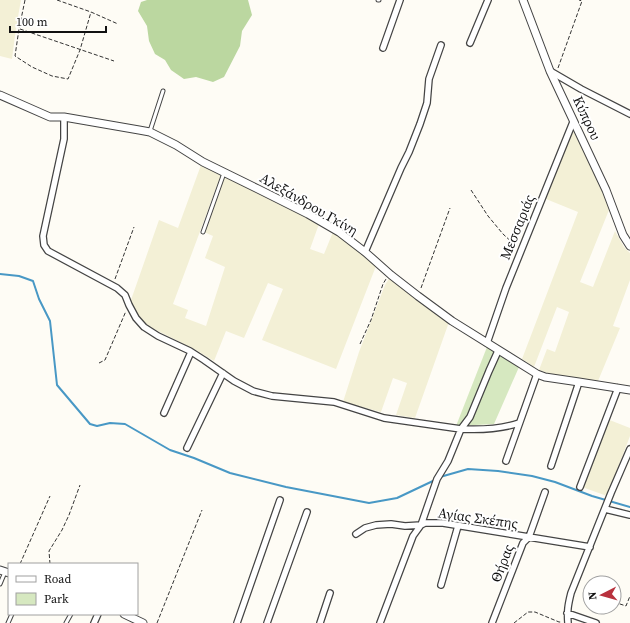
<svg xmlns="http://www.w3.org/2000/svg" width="630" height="623" viewBox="0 0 630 623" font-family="'Source Serif 4',serif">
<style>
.farmland{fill:#f3f0d6}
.green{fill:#d6e8c0}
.forest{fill:#bbd7a0}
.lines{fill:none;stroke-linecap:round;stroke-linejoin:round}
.stream{stroke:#4898c5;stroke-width:2}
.service-casing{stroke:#444;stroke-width:5}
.minor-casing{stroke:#444;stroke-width:8}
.tertiary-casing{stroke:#444;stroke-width:9}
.path{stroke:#333;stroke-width:1;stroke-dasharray:4 2;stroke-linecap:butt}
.service{stroke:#fff;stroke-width:3}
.minor{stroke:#fff;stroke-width:5.5}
.tertiary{stroke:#fff;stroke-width:7}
.labels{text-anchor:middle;stroke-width:4;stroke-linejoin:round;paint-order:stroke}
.street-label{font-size:14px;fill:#111;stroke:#fff}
</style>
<rect width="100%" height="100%" fill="#fefcf5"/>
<!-- farmland -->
<path class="farmland" d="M 0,0 L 21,0 L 16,28 L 12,59 L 0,56 Z
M 575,131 L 602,188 L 609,210 L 580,282 L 593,287 L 615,231 L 624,247 L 630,253 L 630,280 L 613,326 L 620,328 L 598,381 L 567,378 L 553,375 L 539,370 L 547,349 L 555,352 L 569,312 L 557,307 L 534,367 L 522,359 L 578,212 L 546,199 L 570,134 L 572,132 Z
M 201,165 L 221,175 L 173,304 L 188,310 L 185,318 L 206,326 L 225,267 L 205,258 L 213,236 L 204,232 L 225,176 L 319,224 L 310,249 L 324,254 L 333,232 L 360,252 L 376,266 L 336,369 L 262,340 L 283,289 L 268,283 L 244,338 L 226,331 L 214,361 L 196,350 L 154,329 L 144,323 L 136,313 L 131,300 L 159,220 L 178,228 Z
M 390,277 L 449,322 L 415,418 L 396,415 L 407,383 L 393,378 L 381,412 L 343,402 L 359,352 L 385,285 Z
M 607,419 L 630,428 L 630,436 L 607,496 L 582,487 Z"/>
<!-- green -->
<path class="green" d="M 487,347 L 519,367 L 494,424 L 456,426 Z"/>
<!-- forest -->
<path class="forest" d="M 147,0 L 248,0 L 252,15 L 242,31 L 240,46 L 224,77 L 213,82 L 196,77 L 184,79 L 171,70 L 165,60 L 155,54 L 149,41 L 147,26 L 138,11 L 141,2 Z"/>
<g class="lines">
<!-- stream -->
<path class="stream" d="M 0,274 L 19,276 L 33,281 L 39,299 L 50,321 L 57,385 L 90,424 L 97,426 L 110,423 L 125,424 L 170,450 L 194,458 L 230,473 L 286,487 L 369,503 L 397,498 L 435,480
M 440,477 L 468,469 L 498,471 L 532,476 L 555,482 L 592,496 L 630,507"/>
<!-- service casing -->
<g class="service-casing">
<path id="service" d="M 378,0 L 379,0
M 150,131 L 163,91
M 203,232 L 224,173
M 0,584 L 5,572
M 8,623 L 12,614
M 66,623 L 71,614"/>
</g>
<!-- minor casing -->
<g class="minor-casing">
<path id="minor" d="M 470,43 L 488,0
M 383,48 L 400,0
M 550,71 L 581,89 L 630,114
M 64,117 L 64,139 L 43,236 L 44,245 L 48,251 L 117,288 L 125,295 L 129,305 L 136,318 L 144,327 L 158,336 L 190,351 L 204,360 L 234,381 L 253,391 L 272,396 L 334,402 L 384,418 L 461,429 C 481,430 501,429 519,423
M 365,252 L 401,168 L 409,152 L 420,124 L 427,103 L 429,79 L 441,45
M 487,343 L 506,288 L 573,122
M 164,413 L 191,352
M 187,448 L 223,373
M 506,461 L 537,374
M 551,466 L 579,382
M 580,487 L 618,388
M 605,509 L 630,515
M 356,534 L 365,528 L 376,525 L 391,524 L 405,526 L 421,525 L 437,479 L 448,461 L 461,429 L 470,417 L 489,371 L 498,351
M 441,585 L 458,526
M 567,613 L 596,623
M 94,623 L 98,614
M 237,623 L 280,500
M 267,623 L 307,512
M 320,623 L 330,593
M 380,623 L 413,536 L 421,525 L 425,523 L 443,523 L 590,547
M 492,623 L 523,543 L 529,537 L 545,492
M 568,623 C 567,611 568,605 571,593 L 611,493 L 630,449"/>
</g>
<!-- tertiary casing -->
<g class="tertiary-casing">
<path id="tertiary" d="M 523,0 L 550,71 L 606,190 L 623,235 L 630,246
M 0,95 L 50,117 L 64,117 L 139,130 L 150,132 L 176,145 L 203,162 L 258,189 L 308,214 L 339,232 L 365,252 L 391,275 L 418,296 L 452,321 L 537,374 L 545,377 L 579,382 L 630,390
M 0,570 L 9,573
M 124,614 L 143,623"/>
</g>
<!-- path -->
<path class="path" d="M 25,0 L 19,29 L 15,56 L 32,67 L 52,76 L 68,79 L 80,50 L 91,12
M 57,0 L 91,12 L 118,24
M 20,29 L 114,61
M 558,68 L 582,1 L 579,0
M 471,190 L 488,216 L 503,234 L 516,246
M 115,279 L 134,227
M 421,288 L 450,208
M 360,344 L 371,320 L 383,284 L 386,279
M 99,363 L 105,360 L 126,311
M 20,564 L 50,496
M 50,564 L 49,551 L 62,530 L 69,515 L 80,485
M 614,602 L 626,606 L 630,596
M 157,623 L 202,510
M 514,623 L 528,612 L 535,612 L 559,622 L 561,622"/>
<!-- service -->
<use href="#service" class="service"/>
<!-- minor -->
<use href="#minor" class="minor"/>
<!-- tertiary -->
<use href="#tertiary" class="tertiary"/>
</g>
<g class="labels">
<!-- street labels -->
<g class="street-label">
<text transform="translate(587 118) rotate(65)" y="5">Κύπρου</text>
<text transform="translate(309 204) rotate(30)" y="5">Αλεξάνδρου Γκίνη</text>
<text transform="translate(517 227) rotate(-68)" y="5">Μεσσαριάς</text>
<text transform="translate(478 518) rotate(8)" y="5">Αγίας Σκέπης</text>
<text transform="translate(502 563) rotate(-69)" y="5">Θήρας</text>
</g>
</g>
<!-- legend -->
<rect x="8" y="563" width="130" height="52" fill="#ffffff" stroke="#a0a0a0"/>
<rect x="16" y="576" width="20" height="6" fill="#ffffff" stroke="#a0a0a0"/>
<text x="44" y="583" font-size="12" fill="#111111">Road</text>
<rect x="16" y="593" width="20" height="12" fill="#d6e8c0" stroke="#a0a0a0"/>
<text x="44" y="603" font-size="12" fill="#111111">Park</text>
<!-- north arrow -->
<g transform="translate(602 595) rotate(264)"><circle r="19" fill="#ffffff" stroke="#a0a0a0"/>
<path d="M0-3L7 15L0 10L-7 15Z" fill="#b8313d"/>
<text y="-6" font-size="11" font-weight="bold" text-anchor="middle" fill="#111111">N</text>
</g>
<!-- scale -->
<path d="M10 26v6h96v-6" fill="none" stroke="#111111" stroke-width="2"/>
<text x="16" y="26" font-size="12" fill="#111111" stroke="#ffffff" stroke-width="3" paint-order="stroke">100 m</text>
</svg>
